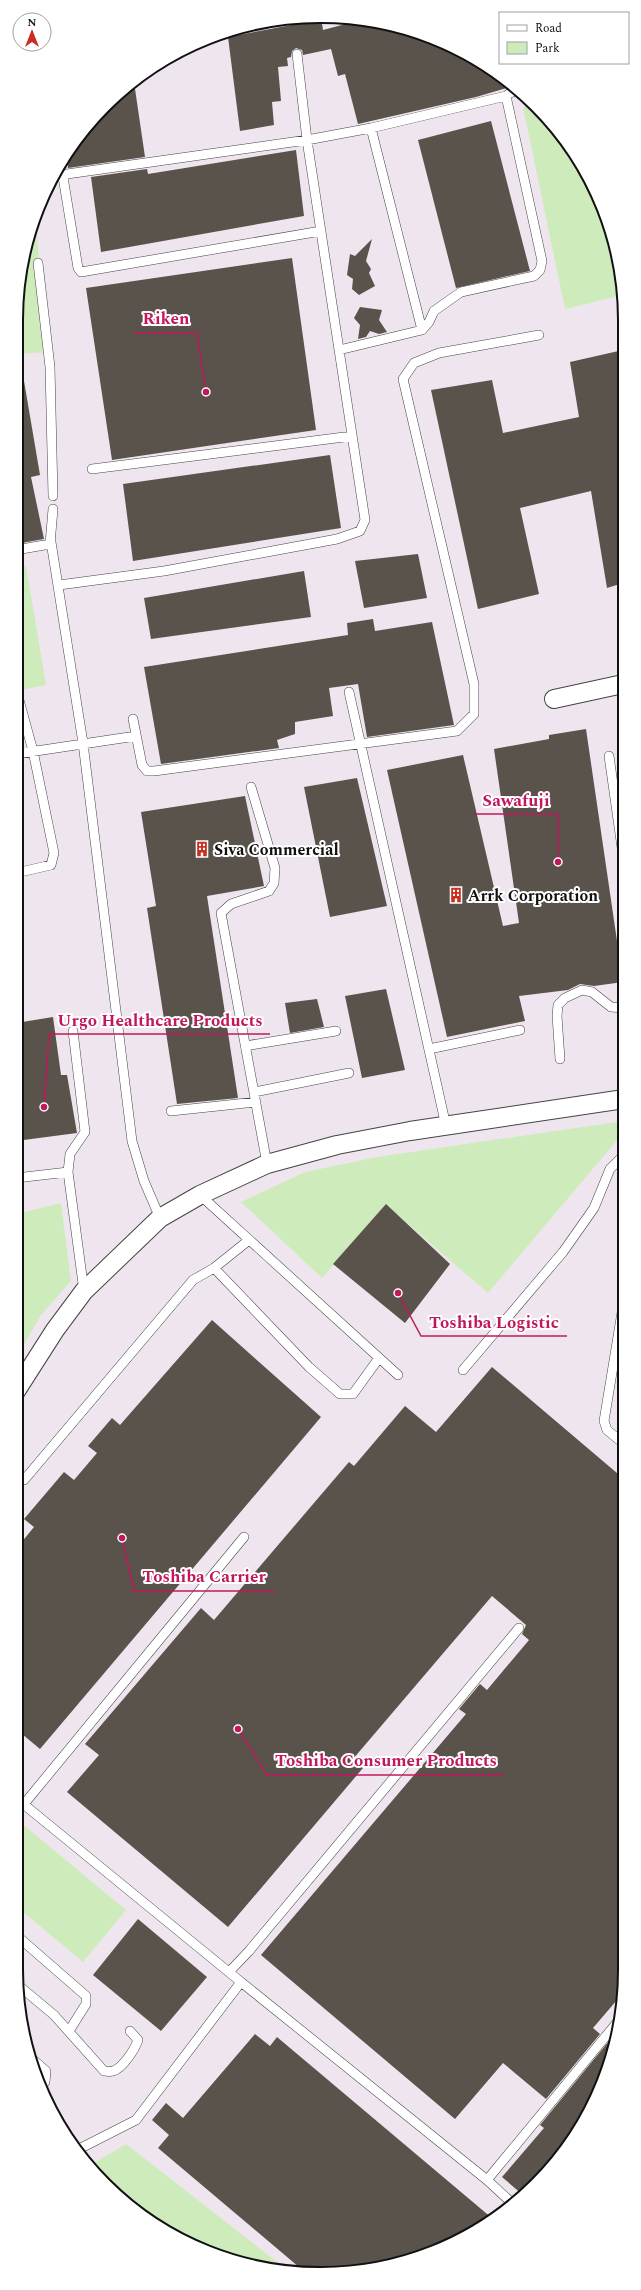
<svg xmlns="http://www.w3.org/2000/svg" width="641" height="2290" viewBox="0 0 641 2290" font-family="Spectral,serif">
<style>
.industrial{fill:#efe5ef}
.green{fill:#ceecbb}
.building{fill:#5a534c}
.lines{fill:none;stroke-linecap:round;stroke-linejoin:round}
.service-casing{stroke:#444;stroke-width:10}
.minor-casing{stroke:#444;stroke-width:20}
.service{stroke:#fff;stroke-width:9}
.minor{stroke:#fff;stroke-width:18}
.labels{text-anchor:middle;stroke-width:4;stroke-linejoin:round;paint-order:stroke}
.poi-label{font-size:16px;font-weight:bold;fill:#111;stroke:#fff;text-anchor:start}
.rim{fill:none;stroke:#111;stroke-width:2}
.leader{fill:none;stroke:#c2185b;stroke-width:1.5}
.callout-dot{fill:#c2185b;stroke:#fff;stroke-width:1.5}
.callout-label{font-size:17px;text-anchor:middle;font-weight:bold;fill:#c2185b;stroke:#fff;stroke-width:4;stroke-linejoin:round;paint-order:stroke}
</style>
<rect width="100%" height="100%" fill="#fffef4"/>
<!-- industrial -->
<path class="industrial" d="M 320,16 L 380,22 L 455,48 L 536,105 L 594,186 L 622,281 L 625,1969 L 619,2029 L 584,2122 L 549,2170 L 506,2211 L 455,2243 L 400,2264 L 300,2273 L 241,2264 L 186,2243 L 135,2211 L 92,2170 L 39,2086 L 22,2029 L 16,1969 L 16,321 L 22,261 L 39,204 L 67,152 L 105,105 L 151,67 L 204,39 L 261,22 Z"/>
<!-- green -->
<path class="green" d="M 535,105 L 594,186 L 622,281 L 622,295 L 565,309 L 523,107 Z
M 35,217 L 48,352 L 16,354 L 16,320 L 22,261 Z
M 26,566 L 46,685 L 16,691 L 16,568 Z
M 624,1121 L 624,1132 L 488,1293 L 386,1205 L 322,1278 L 241,1202 L 305,1172 L 377,1157 Z
M 61,1203 L 71,1281 L 41,1315 L 16,1358 L 16,1214 Z
M 20,1822 L 126,1910 L 83,1962 L 16,1906 L 16,1826 Z
M 126,2144 L 290,2272 L 241,2264 L 186,2243 L 135,2211 L 89,2166 Z"/>
<!-- building -->
<path class="building" d="M 321,17 L 323,30 L 361,20 L 380,22 L 455,48 L 510,87 L 476,97 L 358,124 L 345,74 L 338,76 L 331,49 L 303,55 L 302,50 L 296,48 L 292,51 L 291,57 L 287,58 L 288,66 L 278,67 L 281,101 L 272,102 L 274,125 L 240,131 L 228,37 L 297,24 L 297,22 Z
M 134,82 L 145,157 L 68,168 L 67,152 L 105,105 Z
M 491,121 L 530,271 L 456,288 L 418,140 Z
M 296,150 L 304,216 L 101,252 L 91,177 L 147,169 L 148,174 Z
M 372,239 L 366,261 L 371,269 L 369,273 L 375,286 L 359,295 L 352,289 L 353,279 L 347,275 L 350,254 L 355,256 Z
M 292,258 L 316,430 L 112,460 L 86,288 Z
M 360,307 L 382,310 L 379,320 L 387,332 L 379,334 L 370,331 L 366,337 L 358,339 L 360,325 L 354,318 Z
M 623,350 L 623,583 L 607,588 L 591,491 L 520,508 L 539,594 L 478,609 L 431,390 L 492,380 L 503,433 L 579,417 L 570,362 Z
M 23,375 L 40,475 L 31,477 L 44,539 L 16,544 L 16,376 Z
M 330,455 L 341,528 L 133,561 L 123,484 Z
M 418,554 L 427,598 L 364,608 L 355,561 Z
M 304,571 L 311,617 L 151,639 L 144,598 Z
M 373,619 L 375,631 L 432,622 L 454,725 L 367,737 L 358,684 L 329,688 L 333,716 L 295,722 L 295,734 L 277,740 L 279,748 L 161,764 L 144,667 L 348,635 L 347,623 Z
M 586,729 L 623,982 L 594,986 L 580,984 L 568,990 L 519,996 L 525,1021 L 447,1037 L 387,770 L 463,755 L 503,926 L 519,923 L 494,749 L 549,739 L 549,735 Z
M 357,778 L 387,906 L 330,917 L 304,787 Z
M 245,796 L 264,886 L 207,896 L 238,1098 L 177,1104 L 147,908 L 156,906 L 141,812 Z
M 386,989 L 405,1070 L 362,1078 L 345,996 Z
M 317,999 L 324,1027 L 290,1033 L 285,1003 Z
M 53,1017 L 61,1075 L 67,1075 L 77,1133 L 16,1141 L 16,1023 Z
M 386,1204 L 450,1264 L 405,1323 L 333,1264 Z
M 212,1320 L 321,1417 L 40,1749 L 16,1729 L 16,1549 L 34,1527 L 24,1519 L 64,1472 L 74,1480 L 97,1453 L 88,1446 L 112,1418 L 120,1425 Z
M 492,1367 L 624,1479 L 625,1970 L 623,1993 L 593,2028 L 600,2034 L 546,2099 L 503,2063 L 455,2119 L 261,1955 L 466,1714 L 459,1709 L 480,1684 L 487,1690 L 529,1640 L 522,1634 L 526,1625 L 492,1596 L 353,1759 L 363,1768 L 228,1927 L 67,1792 L 99,1755 L 85,1744 L 201,1608 L 214,1620 L 349,1462 L 354,1466 L 405,1406 L 436,1432 Z
M 138,1919 L 207,1977 L 161,2031 L 93,1975 Z
M 255,2034 L 270,2046 L 277,2037 L 493,2219 L 455,2243 L 400,2264 L 306,2273 L 158,2148 L 169,2135 L 152,2120 L 166,2103 L 183,2118 Z
M 609,2041 L 613,2045 L 584,2122 L 549,2170 L 523,2195 L 502,2177 L 544,2128 L 540,2125 Z"/>
<g class="lines">
<!-- service casing -->
<g class="service-casing">
<path id="service" d="M 371,128 L 422,330
M 321,231 L 81,272 L 78,268 L 63,177 L 67,174 L 307,140 L 371,128 L 506,96
M 38,263 L 50,367 L 53,496
M 339,350 L 422,330 L 429,322 L 434,311 L 461,292 L 534,276 L 540,270 L 542,261 L 506,96 L 510,93 L 517,91
M 92,469 L 352,436
M 51,542 L 83,743 L 132,1141 L 144,1181 L 160,1218
M 16,550 L 50,544 L 53,509
M 59,585 L 164,571 L 337,539 L 360,531 L 365,520 L 307,140 L 297,54
M 16,689 L 33,751 L 54,853 L 51,865 L 16,873
M 349,692 L 446,1126
M 133,719 L 142,765 L 147,771 L 154,771 L 457,731 L 474,714 L 474,684 L 403,379 L 414,363 L 439,353 L 539,335
M 16,754 L 136,736
M 609,756 L 623,855
M 251,787 L 275,868 L 274,883 L 269,891 L 231,904 L 221,913 L 267,1164
M 245,1046 L 336,1031
M 429,1049 L 520,1030
M 560,1059 L 557,1016 L 558,1005 L 565,998 L 582,990 L 592,992 L 611,1007 L 624,1008
M 254,1092 L 349,1073
M 171,1111 L 256,1102
M 68,1172 L 70,1154 L 85,1132 L 73,1031
M 16,1178 L 68,1172 L 84,1291
M 200,1195 L 398,1375
M 214,1268 L 309,1367 L 340,1394 L 353,1394 L 379,1358
M 624,1300 L 604,1421 L 607,1430 L 624,1444
M 615,1357 L 624,1364
M 463,1370 L 563,1252 L 594,1208 L 610,1169 L 624,1155
M 24,1480 L 193,1280 L 214,1268 L 249,1240
M 16,1798 L 241,1982
M 24,1804 L 244,1537
M 16,1935 L 86,1996 L 86,2004 L 69,2031
M 229,1972 L 249,1951 L 519,1628
M 18,1985 L 54,2015 L 104,2071 C 107,2071 110,2072 113,2071 C 123,2068 135,2049 138,2040 L 130,2031
M 31,2058 L 46,2071 L 45,2082 L 41,2088
M 79,2149 L 136,2120 L 241,1982 L 487,2180 L 513,2204
M 487,2180 L 620,2019"/>
</g>
<!-- minor casing -->
<g class="minor-casing">
<path id="minor" d="M 554,699 L 623,684
M 16,1391 L 55,1330 L 84,1291 L 160,1218 L 200,1195 L 267,1164 L 337,1145 L 410,1131 L 624,1099"/>
</g>
<!-- service -->
<use href="#service" class="service"/>
<!-- minor -->
<use href="#minor" class="minor"/>
</g>
<!-- icons -->
<defs>
<g id="building-bare" transform="scale(1.2)"><path d="M-4-6H4V6H1V3H-1V6H-4ZM-2.5-4.3h1.7v1.8h-1.7ZM.8-4.3h1.7v1.8H.8ZM-2.5-1h1.7V.8h-1.7ZM.8-1h1.7V.8H.8Z" fill="#c82f21" stroke="#fff" stroke-width="2.5" paint-order="stroke"/></g>
</defs>
<g fill-rule="evenodd">
<use href="#building-bare" x="202" y="849"/>
<use href="#building-bare" x="456" y="895"/>
</g>
<g class="labels">
<!-- poi labels -->
<g class="poi-label">
<text x="214" y="855">Siva Commercial</text>
<text x="468" y="901">Arrk Corporation</text>
</g>
</g>
<!-- crop -->
<path d="M0 0H641V2290H0ZM320 23H321A297 297 0 0 1 618 320V1970A297 297 0 0 1 321 2267H320A297 297 0 0 1 23 1970V320A297 297 0 0 1 320 23Z" fill="#fff" fill-rule="evenodd"/>
<path class="rim" d="M320 23H321A297 297 0 0 1 618 320V1970A297 297 0 0 1 321 2267H320A297 297 0 0 1 23 1970V320A297 297 0 0 1 320 23Z"/>
<!-- callouts -->
<path class="leader" d="M206 392L197 333H134M558 862L558 814H475M44 1107L49 1034H270M398 1293L421 1336H567M122 1538L134 1591H274M238 1729L267 1775H504"/>
<g class="callout-dot">
<circle cx="206" cy="392" r="4"/>
<circle cx="558" cy="862" r="4"/>
<circle cx="44" cy="1107" r="4"/>
<circle cx="398" cy="1293" r="4"/>
<circle cx="122" cy="1538" r="4"/>
<circle cx="238" cy="1729" r="4"/>
</g>
<g class="callout-label">
<text x="166" y="324">Riken</text>
<text x="516" y="806">Sawafuji</text>
<text x="160" y="1026">Urgo Healthcare Products</text>
<text x="494" y="1328">Toshiba Logistic</text>
<text x="204" y="1582">Toshiba Carrier</text>
<text x="386" y="1766">Toshiba Consumer Products</text>
</g>
<!-- legend -->
<rect x="499" y="12" width="130" height="52" fill="#ffffff" stroke="#a0a0a0"/>
<rect x="507" y="25" width="20" height="6" fill="#ffffff" stroke="#a0a0a0"/>
<text x="535" y="32" font-size="12" fill="#111111">Road</text>
<rect x="507" y="42" width="20" height="12" fill="#ceecbb" stroke="#a0a0a0"/>
<text x="535" y="52" font-size="12" fill="#111111">Park</text>
<!-- north arrow -->
<g transform="translate(32 32)"><circle r="19" fill="#ffffff" stroke="#a0a0a0"/>
<path d="M0-3L7 15L0 10L-7 15Z" fill="#c82f21"/>
<text y="-6" font-size="11" font-weight="bold" text-anchor="middle" fill="#111111">N</text>
</g>
</svg>
